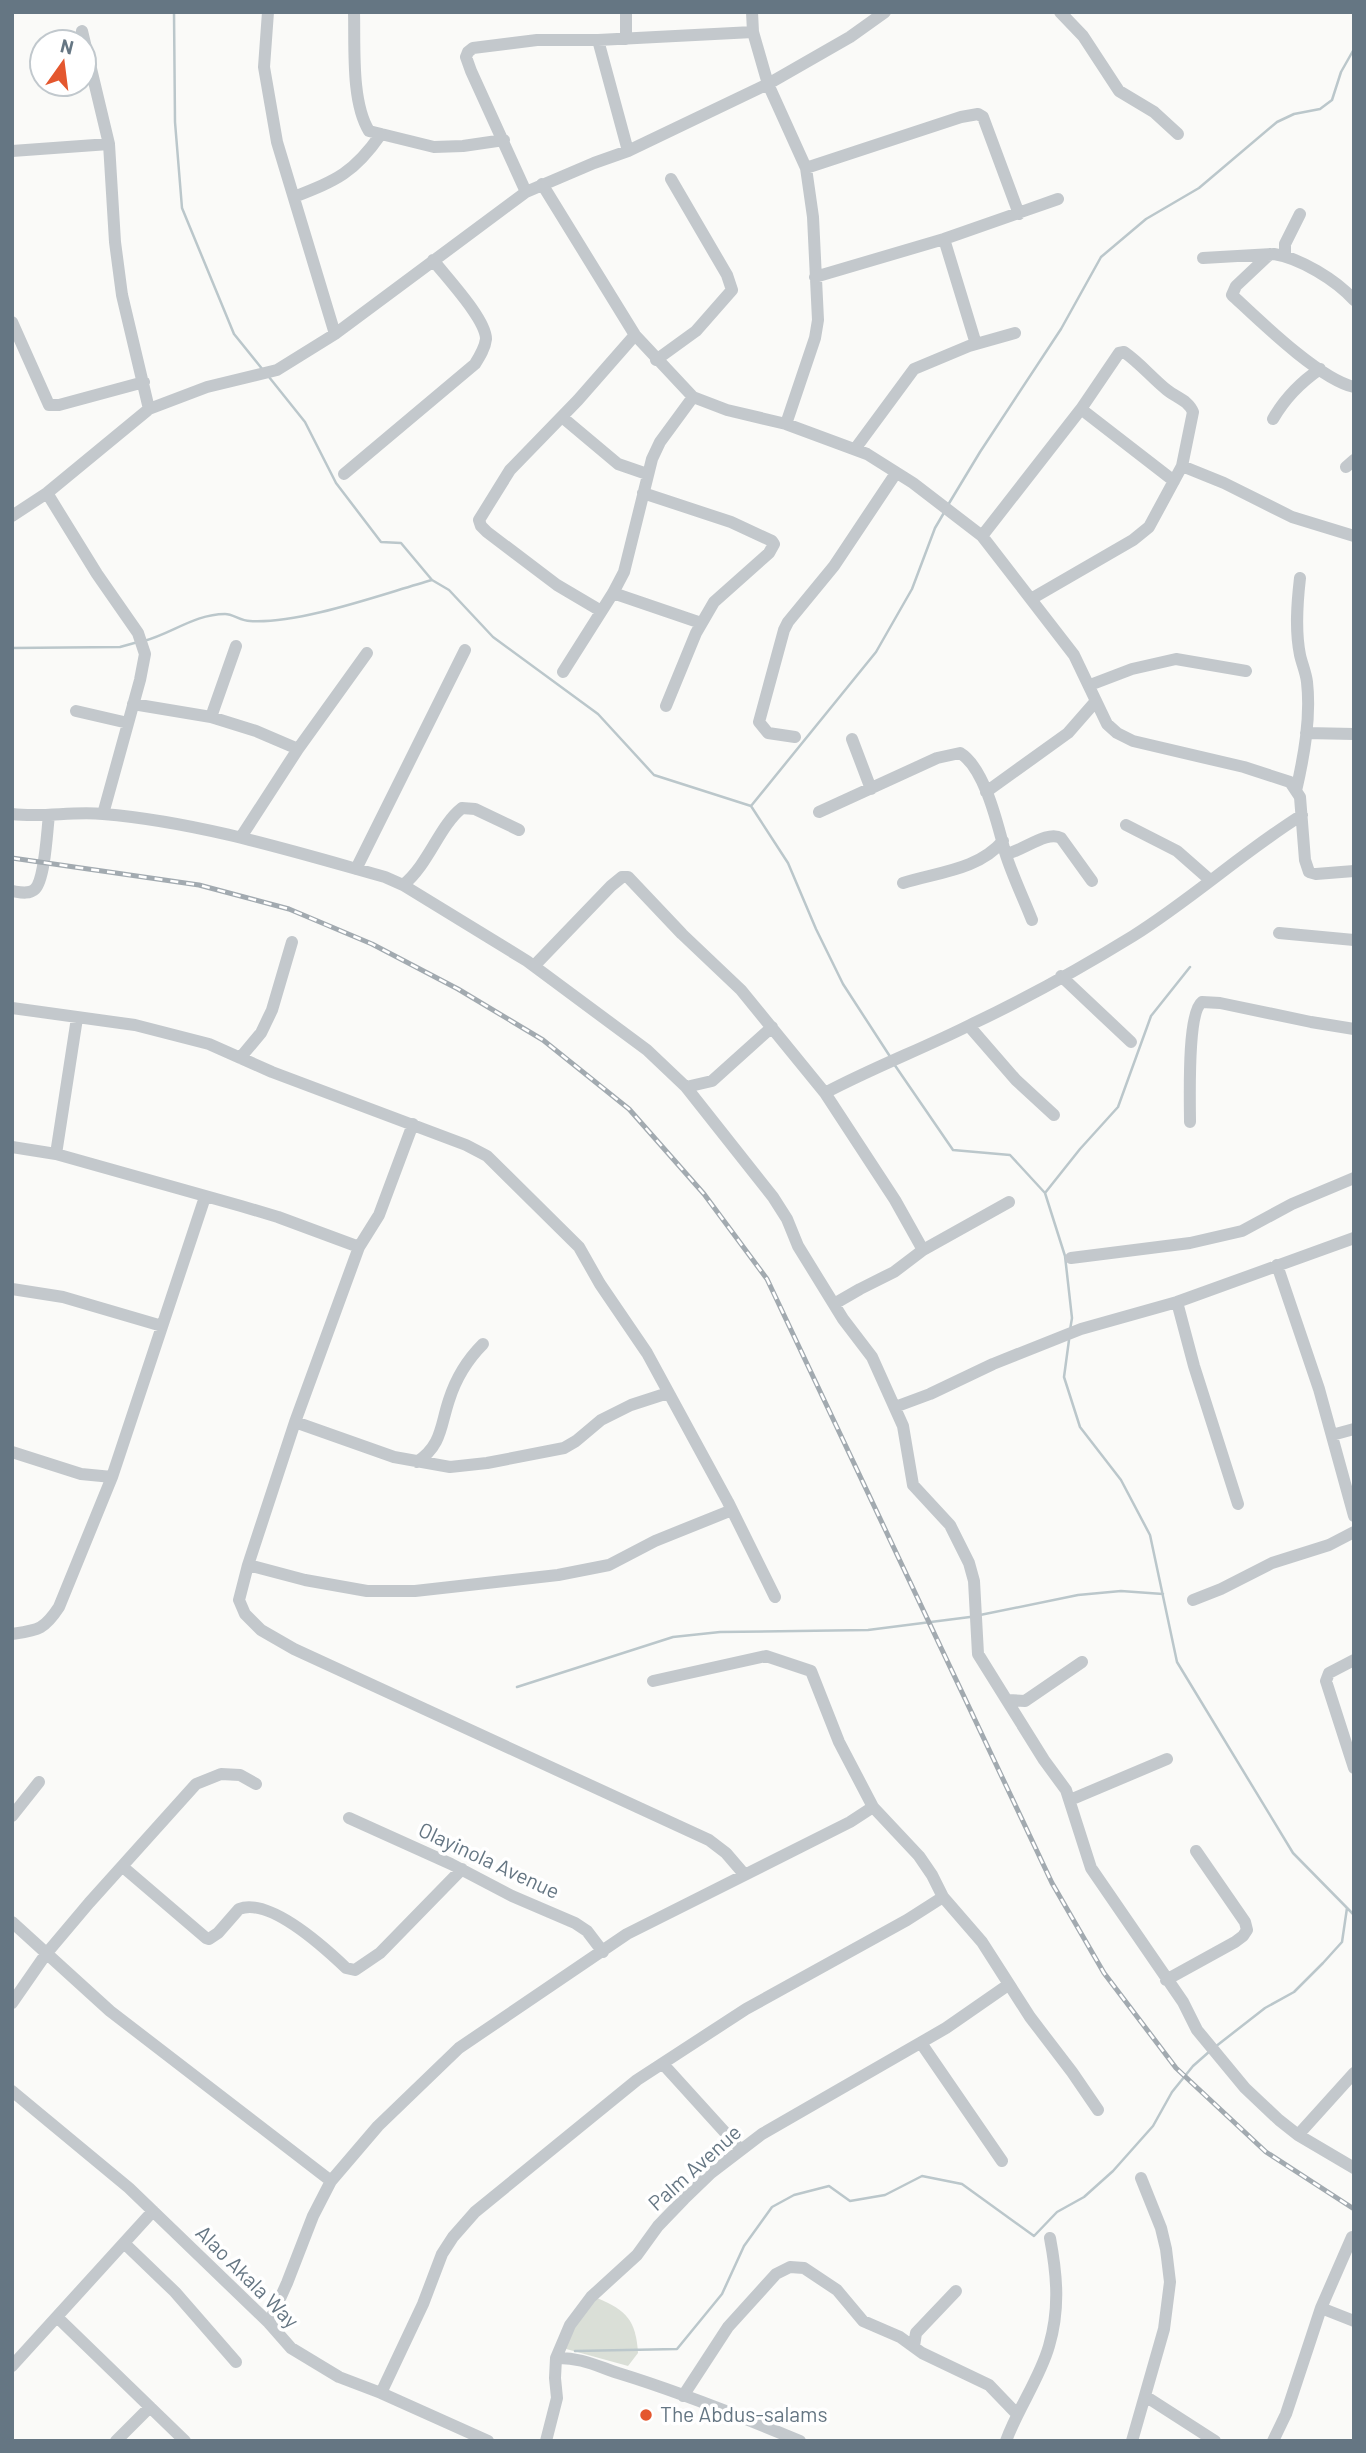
<svg xmlns="http://www.w3.org/2000/svg" width="1366" height="2453" viewBox="0 0 1366 2453" font-family="Barlow,sans-serif">
<style>
.green{fill:#dadfd7}
.lines{fill:none;stroke-linecap:round;stroke-linejoin:round}
.stream{stroke:#bbc7cb;stroke-width:2.5}
.minor{stroke:#c3c8cc;stroke-width:12}
.rail-casing{stroke:#a2aab0;stroke-width:5}
.rail{stroke:#fff;stroke-width:2.5;stroke-dasharray:8;stroke-linecap:butt}
.poi-dot{fill:#e4572e;stroke:#fff;stroke-width:2.5}
.labels{text-anchor:middle;stroke-width:7;stroke-linejoin:round;paint-order:stroke}
.street-label{font-size:21px;fill:#657683;stroke:#fff}
.poi-label{font-size:21px;fill:#657683;stroke:#fff;text-anchor:start}
</style>
<rect width="100%" height="100%" fill="#fafaf8"/>
<!-- green -->
<path class="green" d="M 597,2298 C 626,2310 636,2320 638,2353 L 628,2366 L 559,2347 Z"/>
<g class="lines">
<!-- stream -->
<path class="stream" d="M 174,12 L 175,122 L 182,208 L 234,334 L 263,370
M 269,377 L 305,422 L 336,483 L 381,542 L 401,543 L 432,580 L 449,590 L 493,637 L 598,714 L 654,775 L 751,806 L 788,863 L 816,929 L 843,984 L 891,1058
M 948,505 L 980,452 L 1061,329 L 1101,257 L 1146,219 L 1199,188 L 1277,122 L 1294,114 L 1320,109 L 1332,100 L 1341,72 L 1354,49
M 144,641 C 171,634 195,614 225,614 C 233,614 241,621 250,621 C 301,624 382,594 432,580
M 12,648 L 120,647 L 138,642
M 751,806 L 876,652 L 912,589 L 935,528 L 945,511
M 894,1064 L 953,1150 L 1010,1155 L 1045,1193 L 1065,1256 L 1072,1318 L 1070,1330
M 1045,1193 L 1080,1149 L 1118,1107 L 1151,1016 L 1190,967
M 1069,1340 L 1064,1377 L 1080,1427 L 1121,1480 L 1150,1535 L 1177,1662 L 1293,1853 L 1354,1915
M 980,1615 L 1078,1595 L 1121,1591 L 1163,1594
M 517,1687 L 673,1637 L 720,1632 L 868,1630 L 970,1617
M 1215,2047 L 1265,2008 L 1294,1992 L 1323,1963 L 1342,1942 L 1347,1908
M 575,2351 L 677,2349 L 722,2294 L 744,2246 L 772,2207 L 794,2195 L 829,2186 L 850,2201 L 885,2195 L 922,2176 L 962,2184 L 1034,2236 L 1057,2212 L 1084,2197 L 1113,2171 L 1153,2126 L 1172,2092 L 1193,2066 L 1210,2051"/>
<!-- minor -->
<path class="minor" d="M 268,12 L 264,67 L 277,142 L 335,334
M 354,12 C 355,46 351,102 369,131 L 434,147 L 463,146 L 504,140
M 626,12 L 626,39
M 752,12 L 753,32 L 768,84 L 806,168 L 813,217 L 818,320 L 815,338 L 786,424
M 1060,12 L 1083,36 L 1119,91 L 1154,112 L 1178,134
M 82,31 L 109,144 L 115,242 L 122,295 L 149,409
M 12,151 L 109,144
M 628,151 L 598,40 L 753,32
M 806,168 L 961,117 L 978,114 L 983,117 L 1019,214
M 542,184 L 635,335 L 693,397 L 727,410 L 786,424 L 867,454 L 913,483 L 982,536 L 1074,655 L 1107,724 L 1117,733 L 1133,741 L 1244,767 L 1290,782 L 1300,797 L 1305,860 L 1309,872 L 1316,874 L 1354,871
M 526,192 L 471,71 L 466,57 L 468,52 L 473,48 L 537,40 L 598,40
M 294,197 C 337,180 354,173 381,134
M 944,239 L 976,344
M 1270,254 L 1236,286 L 1232,295 C 1259,320 1319,379 1354,387
M 1285,256 L 1285,244 L 1300,214
M 1203,258 L 1274,254 C 1300,258 1336,280 1354,300
M 815,277 L 944,239 L 1058,199
M 12,322 L 49,405 L 59,405 L 144,382
M 656,360 L 696,331 L 732,290 L 727,275 L 671,179
M 1081,409 L 1174,481
M 562,417 L 618,464 L 647,474
M 1273,419 C 1285,398 1301,382 1320,369
M 855,449 L 914,369 L 969,346 L 1015,333
M 1182,466 L 1224,483 L 1292,517 L 1354,536
M 1346,467 L 1354,460
M 344,474 L 475,364 C 480,356 485,348 486,339 C 486,319 446,277 433,260
M 47,493 L 97,574 L 138,633 L 145,654 L 140,680 L 103,814
M 643,493 L 731,522 L 772,541 L 774,544 L 769,553 L 714,602 L 696,633 L 666,706
M 12,516 L 47,493 L 149,409 L 207,387 L 277,370 L 335,334 L 526,192 L 594,163 L 628,151 L 768,84 L 850,37 L 885,12
M 982,536 L 1081,409 L 1119,353 L 1124,352 C 1140,363 1152,378 1167,390 C 1177,398 1188,400 1193,412 L 1182,466 L 1149,527 L 1133,540 L 1031,599
M 613,593 L 701,623
M 601,611 L 557,585 L 487,532 L 481,526 L 479,520 L 510,470 L 578,400 L 635,335
M 563,672 L 613,593 L 624,572 L 652,459 L 660,442 L 693,397
M 1090,685 L 1132,669 L 1176,659 L 1246,671
M 133,704 L 211,717 L 256,731 L 298,749
M 76,711 L 128,723
M 211,717 L 236,646
M 1306,733 L 1354,734
M 795,737 L 768,733 L 759,722 L 784,630 L 788,622 L 834,566 L 896,473
M 852,739 L 871,789
M 1296,791 C 1304,756 1311,718 1307,682 C 1306,673 1302,664 1300,655 C 1295,630 1297,604 1300,578
M 986,792 L 1068,733 L 1096,701
M 819,812 L 937,758 L 960,753 C 985,768 998,826 1005,852 C 1012,875 1023,897 1032,920
M 12,814 C 43,818 72,811 103,814 C 199,822 292,851 385,877 L 403,885 L 527,961 L 647,1050 L 686,1087 L 773,1197 L 787,1219 L 798,1246 L 843,1319 L 872,1357 L 903,1426 L 913,1485 L 950,1525 L 969,1563 L 974,1581 L 978,1654 L 1044,1760 L 1066,1790 L 1091,1868 L 1183,2002 L 1197,2030 L 1245,2088 L 1279,2120 L 1298,2135 L 1354,2168
M 1126,825 L 1177,851 L 1210,880
M 241,837 L 298,749 L 367,653
M 1006,854 C 1023,851 1047,830 1061,838 L 1092,881
M 356,869 L 465,650
M 903,883 C 938,872 978,870 1003,841
M 403,885 C 429,864 439,826 462,808 L 475,809 L 519,830
M 12,891 C 19,892 29,895 35,889 C 45,879 47,831 49,815
M 1279,933 L 1354,940
M 534,966 L 611,886 L 622,877 L 628,877 L 682,934 L 741,990 L 825,1093 L 895,1200 L 923,1250
M 1061,976 L 1131,1042
M 12,1008 L 135,1025 L 209,1044 L 272,1072 L 466,1145 L 487,1156 L 579,1247 L 600,1284 L 647,1353 L 728,1502 L 775,1597
M 969,1026 L 1016,1080 L 1054,1115
M 240,1058 L 261,1033 L 272,1010 L 292,942
M 686,1087 L 712,1081 L 772,1027
M 825,1093 C 872,1068 922,1049 970,1025 C 1025,999 1081,968 1133,936 C 1192,899 1243,852 1302,815
M 1190,1122 C 1190,1100 1187,1013 1202,1002 L 1220,1003 L 1311,1022 L 1354,1029
M 413,1124 L 379,1215 L 359,1247 L 295,1422 L 248,1565 L 239,1600 L 245,1614 L 261,1630 L 294,1649 L 709,1840 L 726,1853 L 744,1874
M 12,1147 L 56,1154 L 241,1206 L 278,1217 L 359,1247
M 56,1154 L 77,1018
M 1071,1258 L 1190,1243 L 1242,1231 L 1292,1204 L 1354,1178
M 1277,1265 L 1319,1389 L 1354,1516
M 12,1289 L 63,1297 L 162,1326
M 1177,1302 L 1194,1366 L 1238,1504
M 834,1304 L 860,1289 L 894,1272 L 923,1250 L 1009,1202
M 895,1407 L 930,1394 L 993,1364 L 1081,1329 L 1177,1302 L 1354,1238
M 295,1422 L 394,1457 L 450,1467 L 487,1463 L 564,1448 L 576,1441 L 601,1420 L 631,1405 L 668,1393
M 1332,1435 L 1354,1429
M 12,1452 L 81,1474 L 112,1477
M 417,1462 C 442,1445 440,1427 449,1400 C 456,1378 467,1360 483,1344
M 248,1565 L 305,1580 L 367,1591 L 415,1591 L 558,1575 L 609,1565 L 655,1541 L 732,1510
M 1193,1600 L 1221,1589 L 1272,1563 L 1329,1545 L 1354,1532
M 12,1634 C 38,1630 44,1630 59,1607 L 112,1477 L 205,1197
M 1354,1660 L 1329,1673 L 1326,1681 L 1354,1768
M 653,1681 L 766,1656 L 811,1671 L 839,1742 L 873,1807 L 919,1856 L 932,1875 L 943,1897 L 982,1942 L 1030,2017 L 1072,2072 L 1098,2110
M 1008,1700 L 1025,1701 L 1082,1662
M 1070,1800 L 1167,1759
M 12,1816 L 39,1782
M 349,1818 L 451,1864 L 512,1896 L 575,1923 L 587,1931 L 603,1952
M 123,1867 L 206,1938 L 209,1939 L 218,1933 L 239,1909 C 270,1897 326,1949 346,1968 L 355,1970 L 380,1953 L 462,1869
M 12,1922 L 110,2011 L 331,2181
M 1166,1980 L 1235,1942 L 1243,1936 L 1247,1930 L 1245,1922 L 1196,1851
M 12,2003 L 46,1954 L 89,1903 L 196,1784 L 221,1774 L 240,1775 L 256,1784
M 921,2043 L 1002,2161
M 663,2064 L 741,2150
M 12,2091 L 129,2188 L 269,2323 L 291,2348 L 339,2377 L 381,2393 L 488,2441
M 1298,2135 L 1354,2073
M 124,2243 L 175,2292 L 236,2362
M 1321,2308 L 1354,2321
M 57,2317 L 185,2441
M 269,2323 L 287,2283 L 313,2216 L 331,2181 L 378,2126 L 459,2048 L 627,1934 L 850,1822 L 873,1807
M 914,2346 L 916,2333 L 956,2291
M 556,2358 C 579,2357 597,2366 618,2373 C 680,2392 740,2416 800,2441
M 12,2366 L 153,2211
M 381,2393 L 423,2304 L 442,2254 L 453,2237 L 475,2212 L 637,2080 L 746,2009 L 907,1920 L 943,1897
M 683,2396 L 728,2327 L 776,2274 L 790,2267 L 804,2268 L 837,2290 L 863,2321 L 900,2337 L 922,2353 L 989,2385 L 1016,2413
M 1145,2396 L 1215,2441
M 116,2441 L 150,2407
M 546,2441 L 557,2398 L 555,2378 L 556,2358 L 570,2325 L 591,2297 L 637,2255 L 658,2226 L 684,2199 L 711,2173 L 762,2134 L 946,2028 L 1008,1985
M 1006,2441 C 1018,2408 1040,2378 1049,2346 C 1060,2309 1057,2275 1050,2238
M 1132,2441 L 1164,2329 L 1170,2282 L 1166,2249 L 1161,2228 L 1141,2178
M 1273,2441 L 1286,2414 L 1321,2308 L 1352,2237"/>
<!-- rail casing -->
<g class="rail-casing">
<path id="rail" d="M 12,858 L 199,885 L 289,909 L 372,944 L 458,989 L 543,1040 L 629,1109 L 704,1194 L 767,1279 L 1052,1883 L 1104,1973 L 1176,2068 L 1266,2152 L 1354,2209"/>
</g>
<!-- rail -->
<use href="#rail" class="rail"/>
</g>
<!-- markers -->
<circle class="poi-dot" cx="646" cy="2415" r="7"/>
<g class="labels">
<!-- street labels -->
<g class="street-label">
<text transform="translate(489 1861) rotate(25)" y="7">Olayinola Avenue</text>
<text transform="translate(695 2168) rotate(-42)" y="7">Palm Avenue</text>
<text transform="translate(247 2277) rotate(45)" y="7">Alao Akala Way</text>
</g>
<!-- poi labels -->
<g class="poi-label">
<text x="660" y="2422">The Abdus-salams</text>
</g>
</g>
<!-- border -->
<rect width="1366" height="2453" fill="none" stroke="#657683" stroke-width="28"/>
<!-- north arrow -->
<g transform="translate(63 63) rotate(14)"><circle r="33" fill="#ffffff" stroke="#c1c8cd" stroke-width="2"/>
<path d="M0-5L12 26L0 18L-12 26Z" fill="#e4572e"/>
<text y="-10" font-size="19" font-weight="bold" text-anchor="middle" fill="#657683">N</text>
</g>
</svg>
